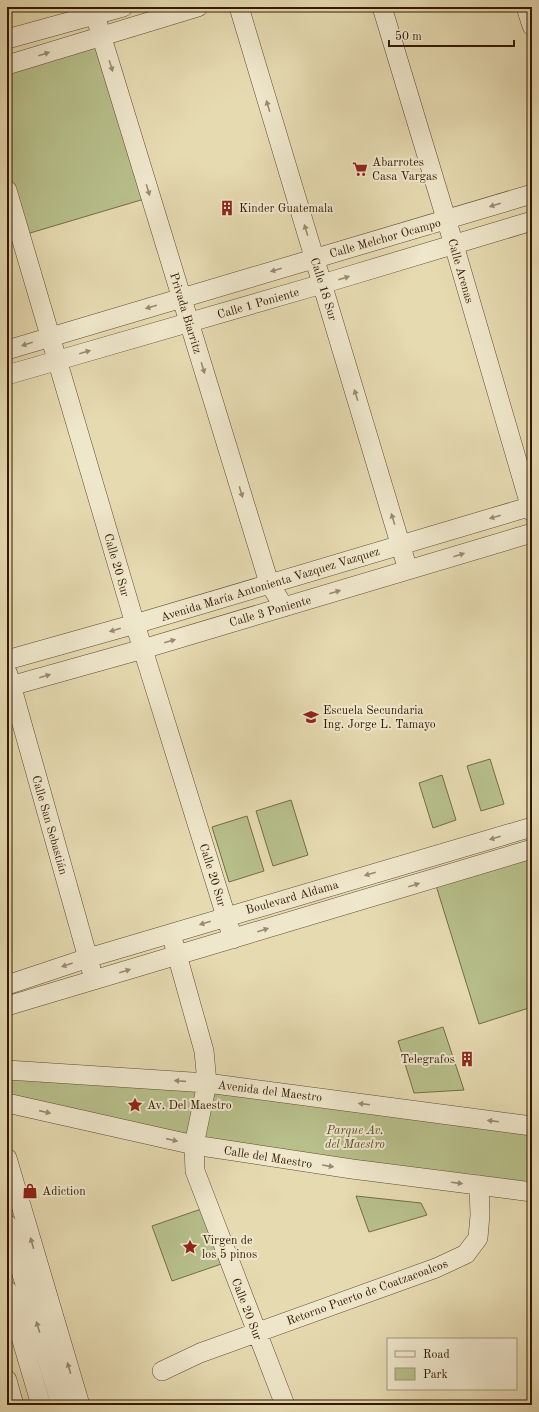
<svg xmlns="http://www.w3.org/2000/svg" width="539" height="1412" viewBox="0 0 539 1412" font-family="'Old Standard TT',serif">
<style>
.green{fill:#b7bf8a;stroke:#746c45}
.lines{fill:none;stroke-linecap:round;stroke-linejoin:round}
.minor-casing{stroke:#5f492c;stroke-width:20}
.minor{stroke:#efe7cc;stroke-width:19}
.oneway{fill:#9a8a70}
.labels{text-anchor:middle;stroke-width:4;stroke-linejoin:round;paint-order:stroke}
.poi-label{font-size:12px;fill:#321900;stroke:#efe7cc;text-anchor:start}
.street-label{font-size:12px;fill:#321900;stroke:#efe7cc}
.park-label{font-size:12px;font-style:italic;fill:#5a4b29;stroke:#efe7cc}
</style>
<rect width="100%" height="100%" fill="#e6dab1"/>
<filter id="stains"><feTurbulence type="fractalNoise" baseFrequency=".005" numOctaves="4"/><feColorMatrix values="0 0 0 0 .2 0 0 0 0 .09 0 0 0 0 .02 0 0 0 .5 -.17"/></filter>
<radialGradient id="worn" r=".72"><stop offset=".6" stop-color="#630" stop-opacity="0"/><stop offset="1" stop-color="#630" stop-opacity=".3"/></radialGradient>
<!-- green -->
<path class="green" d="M 102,36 L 151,197 L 20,236 L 7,191 L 7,65 Z
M 490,759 L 504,804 L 481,811 L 467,766 Z
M 442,775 L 456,820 L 433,828 L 419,783 Z
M 291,800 L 308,855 L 273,866 L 256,811 Z
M 247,816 L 264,871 L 229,882 L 212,827 Z
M 532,849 L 532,1007 L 479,1024 L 434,879 Z
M 443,1027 L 464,1090 L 414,1093 L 398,1041 Z
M 7,1070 L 532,1127 L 532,1192 L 352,1169 L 7,1103 Z
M 356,1196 L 421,1203 L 427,1215 L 369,1232 Z
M 210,1206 L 230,1261 L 172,1281 L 152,1226 Z"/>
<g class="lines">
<!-- minor casing -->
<g class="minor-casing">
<path id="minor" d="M 239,7 L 408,570
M 382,7 L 454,245 L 532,512
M 526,7 L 532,26
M 95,15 L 269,583 L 284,607
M 7,39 L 123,7
M 7,65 L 198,7
M 7,190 L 135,624 L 233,939
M 7,350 L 532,194
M 7,375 L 322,284 L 532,221
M 7,660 L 135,624 L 532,506
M 8,674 L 91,969
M 7,687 L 143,649 L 532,533
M 174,944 L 204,1051 L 207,1083 L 194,1145 L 195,1171 L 285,1405
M 7,985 L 88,958 L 532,827
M 7,1006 L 532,849
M 7,1070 L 207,1083 L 532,1126
M 7,1103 L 194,1145 L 352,1169 L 532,1192
M 7,1158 L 80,1405
M 7,1224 L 61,1405
M 7,1290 L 41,1405
M 162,1371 L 200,1353 L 436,1268 L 466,1254 L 478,1238 L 480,1215 L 479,1185
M 7,1380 L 14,1405"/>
</g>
<!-- minor -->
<use href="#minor" class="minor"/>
</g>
<!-- one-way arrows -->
<defs><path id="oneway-solid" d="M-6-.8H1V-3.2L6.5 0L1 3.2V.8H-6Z"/></defs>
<g class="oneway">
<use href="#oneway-solid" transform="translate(44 54) rotate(-17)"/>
<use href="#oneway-solid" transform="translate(111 66) rotate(73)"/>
<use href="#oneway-solid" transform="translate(268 106) rotate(-107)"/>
<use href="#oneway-solid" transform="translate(148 190) rotate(73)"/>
<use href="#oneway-solid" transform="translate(495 205) rotate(163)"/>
<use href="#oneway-solid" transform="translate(306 230) rotate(-107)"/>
<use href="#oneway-solid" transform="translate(276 270) rotate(164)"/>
<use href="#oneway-solid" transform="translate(344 278) rotate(-17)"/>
<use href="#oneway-solid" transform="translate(151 307) rotate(164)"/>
<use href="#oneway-solid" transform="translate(27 344) rotate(163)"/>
<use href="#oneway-solid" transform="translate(85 352) rotate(-16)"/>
<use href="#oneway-solid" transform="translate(203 368) rotate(73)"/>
<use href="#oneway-solid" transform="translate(356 395) rotate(-107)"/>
<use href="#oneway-solid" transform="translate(241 492) rotate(73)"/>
<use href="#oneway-solid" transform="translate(495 517) rotate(164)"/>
<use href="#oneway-solid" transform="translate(393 519) rotate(-107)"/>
<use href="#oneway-solid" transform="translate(459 555) rotate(-17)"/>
<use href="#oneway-solid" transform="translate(335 592) rotate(-17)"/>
<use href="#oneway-solid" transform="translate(115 630) rotate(164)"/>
<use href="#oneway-solid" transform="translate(170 641) rotate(-16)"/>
<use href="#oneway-solid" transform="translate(45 676) rotate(-16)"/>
<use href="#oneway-solid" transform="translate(495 838) rotate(164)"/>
<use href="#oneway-solid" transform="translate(370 874) rotate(164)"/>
<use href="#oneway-solid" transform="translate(414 885) rotate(-17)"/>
<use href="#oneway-solid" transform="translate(205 923) rotate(163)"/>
<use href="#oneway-solid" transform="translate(263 930) rotate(-17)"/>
<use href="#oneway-solid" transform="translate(67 965) rotate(161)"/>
<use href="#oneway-solid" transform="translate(125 971) rotate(-17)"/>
<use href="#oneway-solid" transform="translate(180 1081) rotate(-176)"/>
<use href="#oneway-solid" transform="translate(364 1104) rotate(-173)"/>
<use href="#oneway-solid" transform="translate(45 1112) rotate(13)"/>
<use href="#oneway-solid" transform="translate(493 1121) rotate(-173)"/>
<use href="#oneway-solid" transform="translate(172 1140) rotate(13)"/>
<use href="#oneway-solid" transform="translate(328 1166) rotate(9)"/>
<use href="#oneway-solid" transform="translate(457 1183) rotate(7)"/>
<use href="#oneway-solid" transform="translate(32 1243) rotate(-106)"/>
<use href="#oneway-solid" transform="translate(38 1327) rotate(-107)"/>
<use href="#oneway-solid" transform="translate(69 1368) rotate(-106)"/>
</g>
<!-- icons -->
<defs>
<g id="supermarket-bare" transform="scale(1.2)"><path d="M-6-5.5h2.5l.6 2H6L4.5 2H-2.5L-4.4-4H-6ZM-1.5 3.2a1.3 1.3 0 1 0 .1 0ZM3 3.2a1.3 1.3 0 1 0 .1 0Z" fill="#8f2418" stroke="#efe7cc" stroke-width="2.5" paint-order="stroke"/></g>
<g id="building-bare" transform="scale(1.2)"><path d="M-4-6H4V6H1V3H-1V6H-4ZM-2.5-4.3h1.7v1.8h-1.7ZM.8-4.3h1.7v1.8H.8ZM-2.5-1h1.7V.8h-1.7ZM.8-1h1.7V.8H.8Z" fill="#8f2418" stroke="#efe7cc" stroke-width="2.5" paint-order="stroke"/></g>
<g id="school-bare" transform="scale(1.2)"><path d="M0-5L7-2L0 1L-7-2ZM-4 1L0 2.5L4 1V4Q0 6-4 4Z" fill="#8f2418" stroke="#efe7cc" stroke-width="2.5" paint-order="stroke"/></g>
<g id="sight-bare" transform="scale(1.2)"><path d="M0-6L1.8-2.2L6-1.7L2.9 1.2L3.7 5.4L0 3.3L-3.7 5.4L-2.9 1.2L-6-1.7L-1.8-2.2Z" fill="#8f2418" stroke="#efe7cc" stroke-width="2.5" paint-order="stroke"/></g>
<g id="shop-bare" transform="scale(1.2)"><path d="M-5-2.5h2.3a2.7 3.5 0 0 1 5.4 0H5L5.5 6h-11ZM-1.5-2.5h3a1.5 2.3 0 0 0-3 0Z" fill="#8f2418" stroke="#efe7cc" stroke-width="2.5" paint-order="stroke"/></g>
</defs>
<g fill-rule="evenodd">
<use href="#supermarket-bare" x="360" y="169"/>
<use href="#building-bare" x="227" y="208"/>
<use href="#school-bare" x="311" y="717"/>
<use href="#building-bare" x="467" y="1059"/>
<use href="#sight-bare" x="135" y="1105"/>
<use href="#shop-bare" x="30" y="1191"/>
<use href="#sight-bare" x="190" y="1247"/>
</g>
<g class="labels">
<!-- poi labels -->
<g class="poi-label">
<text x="372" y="166">Abarrotes<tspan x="372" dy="14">Casa Vargas</tspan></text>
<text x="239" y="212">Kinder Guatemala</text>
<text x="323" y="714">Escuela Secundaria<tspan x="323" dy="14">Ing. Jorge L. Tamayo</tspan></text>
<text x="455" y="1063" text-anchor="end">Telegrafos</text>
<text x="147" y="1109">Av. Del Maestro</text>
<text x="42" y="1195">Adiction</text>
<text x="202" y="1244">Virgen de<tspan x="202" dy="14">los 5 pinos</tspan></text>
</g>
<!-- street labels -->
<g class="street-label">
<text transform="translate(385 238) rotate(-16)" y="4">Calle Melchor Ocampo</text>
<text transform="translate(461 271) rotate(74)" y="4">Calle Arenas</text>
<text transform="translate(324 289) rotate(73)" y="4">Calle 18 Sur</text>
<text transform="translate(258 303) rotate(-16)" y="4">Calle 1 Poniente</text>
<text transform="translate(186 313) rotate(73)" y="4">Privada Biarritz</text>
<text transform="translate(117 565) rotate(74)" y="4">Calle 20 Sur</text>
<text transform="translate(270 584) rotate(-17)" y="4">Avenida María Antonienta Vazquez Vazquez</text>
<text transform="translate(270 611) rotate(-16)" y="4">Calle 3 Poniente</text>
<text transform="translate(50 825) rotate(74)" y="4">Calle San Sebastián</text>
<text transform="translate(213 875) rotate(73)" y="4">Calle 20 Sur</text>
<text transform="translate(292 897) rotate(-16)" y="4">Boulevard Aldama</text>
<text transform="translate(270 1091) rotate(7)" y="4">Avenida del Maestro</text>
<text transform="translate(268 1157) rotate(9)" y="4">Calle del Maestro</text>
<text transform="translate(367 1292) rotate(-20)" y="4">Retorno Puerto de Coatzacoalcos</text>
<text transform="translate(247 1309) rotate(69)" y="4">Calle 20 Sur</text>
</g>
<!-- park labels -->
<g class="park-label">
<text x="355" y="1134">Parque Av.<tspan x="355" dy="14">del Maestro</tspan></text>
</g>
</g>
<!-- margin -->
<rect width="539" height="1412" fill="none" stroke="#e6dab1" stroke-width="24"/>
<rect x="8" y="8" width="523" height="1396" fill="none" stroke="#321900" stroke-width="2"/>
<rect x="12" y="12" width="515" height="1388" fill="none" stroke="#321900"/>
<!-- legend -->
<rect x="387" y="1338" width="130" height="52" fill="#efe7cc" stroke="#a3957a"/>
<rect x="395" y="1351" width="20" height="6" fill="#efe7cc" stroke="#a3957a"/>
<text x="423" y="1358" font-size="12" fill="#321900">Road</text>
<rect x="395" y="1368" width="20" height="12" fill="#b7bf8a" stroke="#a3957a"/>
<text x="423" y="1378" font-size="12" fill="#321900">Park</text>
<!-- scale -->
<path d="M389 40v6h125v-6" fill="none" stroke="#321900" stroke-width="2"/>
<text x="395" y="40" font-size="12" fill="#321900" stroke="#efe7cc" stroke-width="3" paint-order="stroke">50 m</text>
<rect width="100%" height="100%" filter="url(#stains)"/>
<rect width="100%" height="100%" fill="url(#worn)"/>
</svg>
